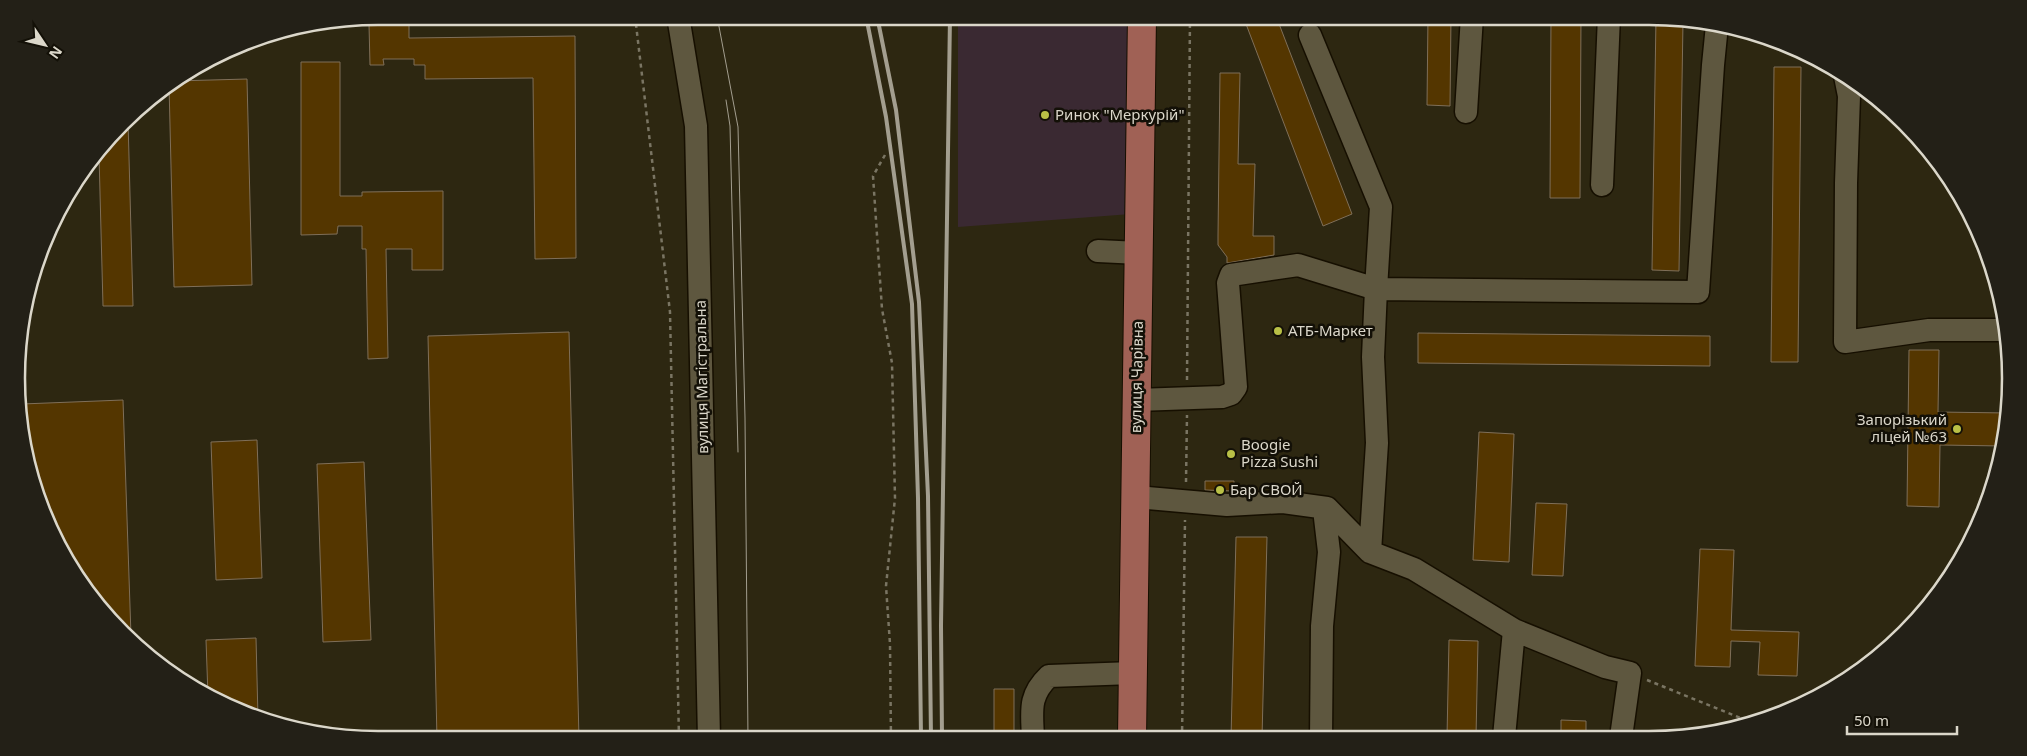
<svg xmlns="http://www.w3.org/2000/svg" width="2027" height="756" viewBox="0 0 2027 756" font-family="'Noto Sans',sans-serif">
<style>
.commercial{fill:#3a2932}
.building{fill:#543600;stroke:#7f6f59}
.lines{fill:none;stroke-linecap:round;stroke-linejoin:round}
.minor-casing{stroke:#160f00;stroke-width:25}
.major-casing{stroke:#160f00;stroke-width:30}
.path{stroke:#7a7563;stroke-width:2.5;stroke-dasharray:4 4;stroke-linecap:butt}
.minor{stroke:#5e573f;stroke-width:22}
.major{stroke:#a06155;stroke-width:28}
.tram{stroke:#a39e8f;stroke-width:1}
.rail{stroke:#a39e8f;stroke-width:4}
.poi-dot{fill:#b9c046;stroke:#131007;stroke-width:2}
.labels{text-anchor:middle;stroke-width:5;stroke-linejoin:round;paint-order:stroke}
.poi-label{font-size:15px;fill:#dbd7ca;stroke:#131007;text-anchor:start}
.street-label{font-size:15px;fill:#dbd7ca;stroke:#131007}
.rim{fill:none;stroke:#dbd7ca;stroke-width:2.5}
</style>
<rect width="100%" height="100%" fill="#2d2711"/>
<!-- commercial -->
<path class="commercial" d="M 958,16 L 1134,16 L 1131,214 L 958,227 Z"/>
<!-- building -->
<path class="building" d="M 1266,16 L 1276,16 L 1352,214 L 1323,226 L 1246,24 Z
M 1428,16 L 1451,16 L 1450,106 L 1427,105 Z
M 1551,16 L 1581,16 L 1580,198 L 1550,198 Z
M 1656,17 L 1683,21 L 1679,271 L 1652,270 Z
M 382,19 L 409,19 L 409,38 L 575,36 L 576,258 L 535,259 L 533,78 L 425,79 L 425,65 L 414,65 L 414,59 L 383,59 L 384,65 L 370,65 L 369,25 L 382,25 Z
M 301,62 L 340,62 L 340,196 L 362,196 L 362,192 L 443,191 L 443,270 L 412,270 L 412,249 L 386,249 L 388,358 L 368,359 L 366,249 L 362,249 L 362,226 L 338,226 L 337,234 L 301,235 Z
M 1774,67 L 1801,67 L 1798,362 L 1771,362 Z
M 1220,73 L 1240,73 L 1238,164 L 1255,164 L 1253,236 L 1274,236 L 1274,255 L 1227,263 L 1227,257 L 1218,245 L 1218,236 Z
M 247,79 L 252,285 L 174,287 L 169,85 L 175,81 Z
M 128,120 L 133,306 L 103,306 L 99,155 Z
M 569,332 L 579,739 L 437,740 L 428,336 Z
M 1418,333 L 1710,336 L 1710,366 L 1418,363 Z
M 1909,350 L 1939,350 L 1938,412 L 2008,413 L 2003,446 L 1940,445 L 1939,507 L 1907,506 Z
M 123,400 L 131,636 L 77,579 L 44,517 L 23,449 L 22,404 Z
M 1479,432 L 1514,434 L 1509,562 L 1473,560 Z
M 257,440 L 262,578 L 216,580 L 211,442 Z
M 364,462 L 371,640 L 323,642 L 317,464 Z
M 1205,481 L 1234,481 L 1234,491 L 1205,490 Z
M 1536,503 L 1567,504 L 1563,576 L 1532,575 Z
M 1236,537 L 1267,537 L 1262,738 L 1231,738 Z
M 1700,549 L 1734,550 L 1731,630 L 1799,632 L 1797,676 L 1758,675 L 1760,642 L 1731,641 L 1730,667 L 1695,666 Z
M 256,638 L 258,718 L 218,702 L 208,696 L 206,640 Z
M 1449,640 L 1478,641 L 1476,737 L 1447,737 Z
M 994,689 L 1014,689 L 1014,738 L 994,738 Z
M 1561,720 L 1586,721 L 1586,737 L 1561,737 Z"/>
<g class="lines">
<!-- minor casing -->
<g class="minor-casing">
<path id="minor" d="M 678,16 L 696,126 L 709,739
M 1845,76 L 1849,96 L 1846,183 L 1845,342 L 1929,330 L 2008,330
M 1466,112 L 1472,16
M 1602,185 L 1609,16
M 1098,251 L 1139,253
M 1137,400 L 1222,397 L 1231,394 L 1236,387 L 1228,283 L 1231,275 L 1298,265 L 1376,289 L 1381,207 L 1310,35
M 1136,497 L 1227,505 L 1283,502 L 1327,508 L 1370,552 L 1377,443 L 1373,357 L 1376,289 L 1698,292 L 1713,65 L 1717,25
M 1370,552 L 1414,569 L 1514,630 L 1504,737
M 1514,630 L 1605,667 L 1630,673 L 1621,737
M 1033,738 C 1032,711 1028,696 1049,676 L 1133,673
M 1321,738 L 1322,626 L 1329,552 L 1325,518 L 1327,508"/>
</g>
<!-- major casing -->
<g class="major-casing">
<path id="major" d="M 1132,738 L 1142,16"/>
</g>
<!-- path -->
<path class="path" d="M 635,16 L 670,312 L 679,739
M 885,155 L 873,176 L 882,309 L 892,363 L 895,498 L 886,586 L 890,644 L 891,739
M 1187,380 L 1190,16
M 1186,482 L 1187,415
M 1647,680 L 1748,721
M 1182,738 L 1185,520"/>
<!-- minor -->
<use href="#minor" class="minor"/>
<!-- major -->
<use href="#major" class="major"/>
<!-- tram -->
<path class="tram" d="M 717,16 L 738,127 L 745,418 L 748,739
M 726,100 L 730,126 L 738,452"/>
<!-- rail -->
<path class="rail" d="M 866,16 L 886,117 L 912,304 L 918,498 L 921,738
M 877,16 L 896,110 L 919,302 L 928,496 L 931,738
M 942,738 L 941,626 L 950,16"/>
</g>
<!-- markers -->
<g class="poi-dot">
<circle cx="1045" cy="115" r="5"/>
<circle cx="1278" cy="331" r="5"/>
<circle cx="1957" cy="429" r="5"/>
<circle cx="1231" cy="454" r="5"/>
<circle cx="1220" cy="490" r="5"/>
</g>
<g class="labels">
<!-- poi labels -->
<g class="poi-label">
<text x="1055" y="120">Ринок "Меркурій"</text>
<text x="1288" y="336">АТБ-Маркет</text>
<text x="1947" y="425" text-anchor="end">Запорізький<tspan x="1947" dy="17">ліцей №63</tspan></text>
<text x="1241" y="450">Boogie<tspan x="1241" dy="17">Pizza Sushi</tspan></text>
<text x="1230" y="495">Бар СВОЙ</text>
</g>
<!-- street labels -->
<g class="street-label">
<text transform="translate(702 377) rotate(-91)" y="5">вулиця Магістральна</text>
<text transform="translate(1137 377) rotate(-89)" y="5">вулиця Чарівна</text>
</g>
</g>
<!-- crop -->
<path d="M0 0H2027V756H0ZM378 25H1649A353 353 0 0 1 2002 378V378A353 353 0 0 1 1649 731H378A353 353 0 0 1 25 378V378A353 353 0 0 1 378 25Z" fill="#232017" fill-rule="evenodd"/>
<path class="rim" d="M378 25H1649A353 353 0 0 1 2002 378V378A353 353 0 0 1 1649 731H378A353 353 0 0 1 25 378V378A353 353 0 0 1 378 25Z"/>
<!-- north arrow -->
<g transform="translate(45 45) rotate(125)" stroke="#131007" stroke-width="4" paint-order="stroke">
<path d="M0-4L9 19L0 12L-9 19Z" fill="#dbd7ca"/>
<text y="-8" font-size="14" font-weight="bold" text-anchor="middle" fill="#dbd7ca">N</text>
</g>
<!-- scale -->
<path d="M1847 726v8h110v-8" fill="none" stroke="#dbd7ca" stroke-width="2.5"/>
<text x="1854" y="726" font-size="15" fill="#dbd7ca" stroke="#131007" stroke-width="4" paint-order="stroke">50 m</text>
</svg>
